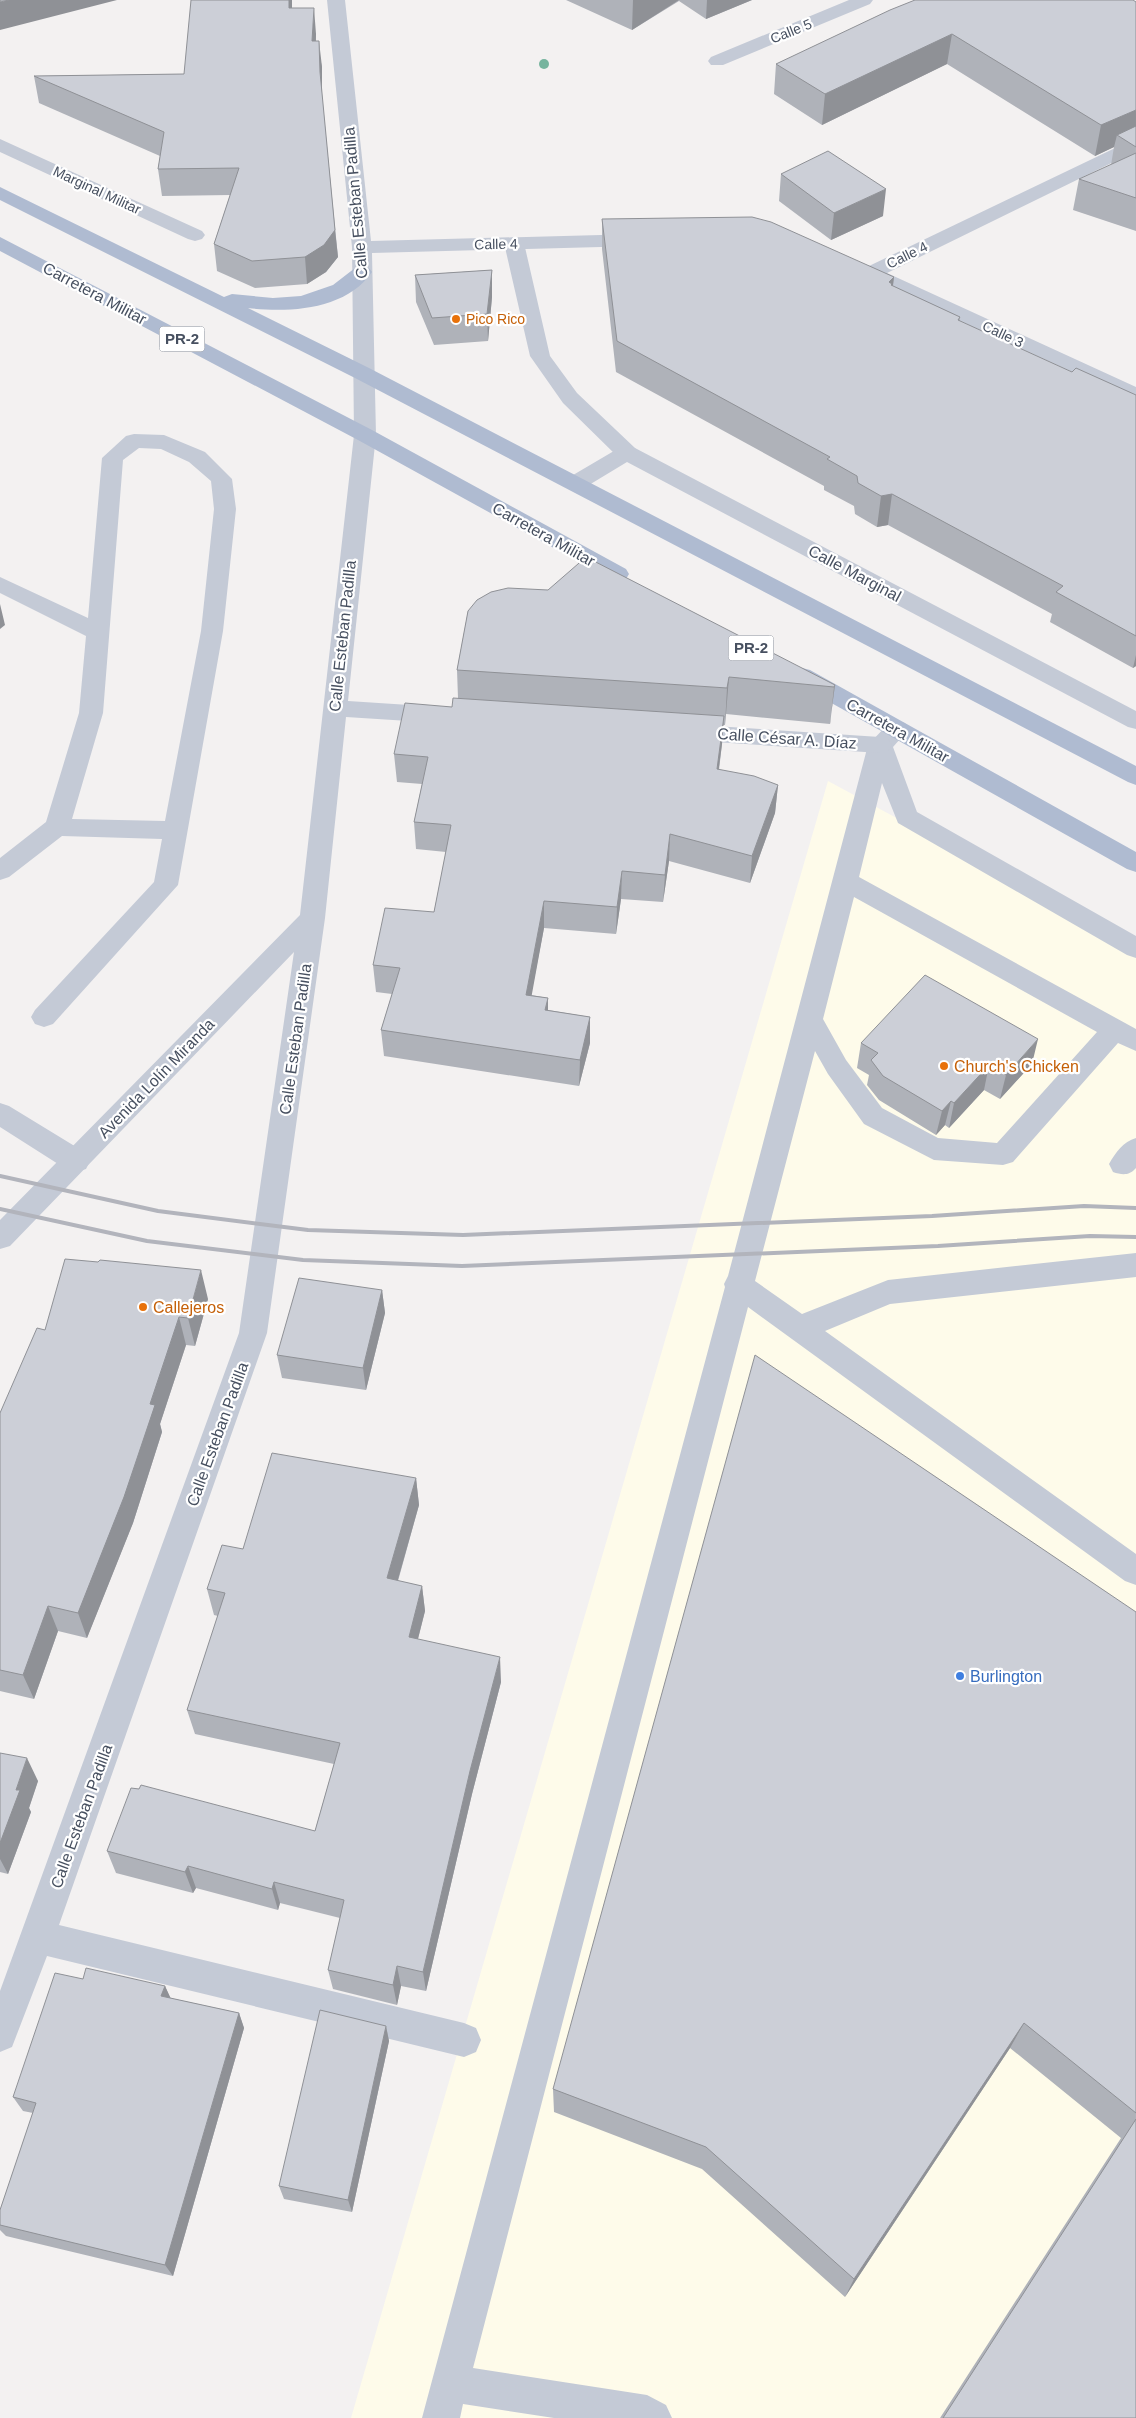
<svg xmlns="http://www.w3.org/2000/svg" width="1136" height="2418" viewBox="0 0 1136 2418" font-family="Arial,sans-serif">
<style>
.commercial{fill:#fefbea}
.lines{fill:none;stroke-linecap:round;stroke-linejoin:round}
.lane{fill:#c4cad6;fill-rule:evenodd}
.street{fill:#c4cad6;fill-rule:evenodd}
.primary{fill:#afbbd1;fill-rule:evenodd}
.rail{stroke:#b2b4bc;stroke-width:4}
.tree{fill:#76b49e}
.wall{fill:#afb2b9}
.shaded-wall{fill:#8f9196}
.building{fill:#cccfd7;stroke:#8f9196}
.food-dot{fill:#e8710a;stroke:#fff;stroke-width:2}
.shop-dot{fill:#3f7fe0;stroke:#fff;stroke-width:2}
.labels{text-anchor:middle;stroke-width:4.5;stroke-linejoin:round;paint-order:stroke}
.far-street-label{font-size:14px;fill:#475060;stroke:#fff}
.far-food-label{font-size:14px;fill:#c56008;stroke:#fff;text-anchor:start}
.shield{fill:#fff;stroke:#7e8490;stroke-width:1}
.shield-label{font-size:15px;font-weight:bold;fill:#475060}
.street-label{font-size:16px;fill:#475060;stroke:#fff}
.food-label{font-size:16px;fill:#c56008;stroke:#fff;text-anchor:start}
.shop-label{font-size:16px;fill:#366cbe;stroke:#fff;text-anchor:start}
</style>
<rect width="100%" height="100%" fill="#f3f1f1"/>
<!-- commercial -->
<path class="commercial" d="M 828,781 L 1136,947 L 1136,2418 L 351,2418 Z"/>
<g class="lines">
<!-- lane -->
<path class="lane" d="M 514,237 L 521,239 L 524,243 L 550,356 L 577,393 L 635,448 L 638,453 L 635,458 L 627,460 L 619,458 L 563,403 L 530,356 L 504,243 L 507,239 Z
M 134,434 L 164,435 L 205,452 L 232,479 L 236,509 L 223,631 L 178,885 L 53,1024 L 44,1027 L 35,1024 L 31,1017 L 35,1010 L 154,882 L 162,839 L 62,836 L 9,877 L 0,880 L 0,858 L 46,822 L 79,713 L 86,636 L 0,593 L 0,577 L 88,618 L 102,458 L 126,436 ZM 139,448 L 161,449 L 189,462 L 211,481 L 214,509 L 201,631 L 165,821 L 72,819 L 103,713 L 123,460 Z
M 897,721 L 905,723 L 909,729 L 893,747 L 917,812 L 1136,936 L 1136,958 L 1127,955 L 898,823 L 882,783 L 859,877 L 1136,1029 L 1136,1051 L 1118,1043 L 1013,1162 L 1003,1165 L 934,1160 L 864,1124 L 828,1074 L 815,1051 L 755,1281 L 802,1314 L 888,1280 L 1136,1253 L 1136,1277 L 890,1304 L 825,1331 L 1136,1554 L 1136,1585 L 1125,1581 L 748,1307 L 473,2368 L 647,2395 L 666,2405 L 672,2418 L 554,2418 L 463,2404 L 460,2418 L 422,2418 L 725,1287 L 724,1284 L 728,1276 L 868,745 L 889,723 ZM 854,897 L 1097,1032 L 997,1143 L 938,1138 L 882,1108 L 846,1060 L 823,1019 Z
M 0,1103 L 9,1106 L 86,1153 L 90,1161 L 86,1169 L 76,1172 L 66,1169 L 0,1127 Z
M 1136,1138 L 1136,1168 C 1129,1176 1122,1175 1113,1172 L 1109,1164 C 1116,1152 1123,1142 1136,1138 Z"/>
<!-- street -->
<path class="street" d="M 327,0 L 345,0 L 371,241 L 638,234 L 645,236 L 648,240 L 645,244 L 638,246 L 372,253 L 376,435 L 348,701 L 440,707 L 448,709 L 452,715 L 448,721 L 440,723 L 346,717 L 325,918 L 267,1333 L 59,1925 L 464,2023 L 476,2028 L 481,2040 L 476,2052 L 464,2057 L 47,1956 L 12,2047 L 0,2052 L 0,1991 L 239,1333 L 294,952 L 10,1246 L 0,1249 L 0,1220 L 300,915 L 354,435 L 352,247 Z
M 849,0 L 873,0 L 870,4 L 723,65 L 711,65 L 708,61 L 711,57 Z
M 1136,138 L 1136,151 L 887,273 L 1136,387 L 1136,401 L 864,277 L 852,274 L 849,270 L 852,266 L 859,264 L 869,266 Z
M 0,139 L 202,231 L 205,235 L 202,239 L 195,241 L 188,239 L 0,152 Z
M 627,446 L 635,448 L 1136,711 L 1136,729 L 1128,727 L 627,462 L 584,488 L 576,490 L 568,488 L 565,483 L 568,478 L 619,448 Z
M 685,724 L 880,737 L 888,739 L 892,745 L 888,751 L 880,753 L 685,740 L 677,738 L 673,732 L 677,726 Z"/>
<!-- primary -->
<path class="primary" d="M 0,187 L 224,297 L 232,294 L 273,298 L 301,296 L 333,285 L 355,268 L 362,266 L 369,268 L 372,272 C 346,310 289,313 248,308 L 369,368 L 1136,766 L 1136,785 L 1128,782 L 355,378 L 0,200 Z
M 0,237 L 372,430 L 626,569 L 629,574 L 626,579 L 618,581 L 610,579 L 358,440 L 0,251 Z
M 802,668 L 810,670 L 1136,852 L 1136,872 L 1127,869 L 794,682 L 790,676 L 794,670 Z"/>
<!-- rail -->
<path class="rail" d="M 0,1176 L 158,1211 L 308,1230 L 463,1235 L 932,1216 L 1084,1206 L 1136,1208
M 0,1209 L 147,1241 L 303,1260 L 462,1266 L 938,1246 L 1090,1236 L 1136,1237"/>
</g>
<!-- trees -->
<circle class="tree" cx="544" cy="64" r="5"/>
<!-- wall -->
<path class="wall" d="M 292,0 L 292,8 L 316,34 L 316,41 L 322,67 L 322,96 L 338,257 L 326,272 L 307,284 L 255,288 L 217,271 L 214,244 L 230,195 L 162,196 L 158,169 L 160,156 L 39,103 L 34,76 L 184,74 Z
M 566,0 L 752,0 L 706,19 L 679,1 L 632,30 Z
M 1136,2 L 1136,231 L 1073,210 L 1079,179 L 1111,165 L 1114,147 L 1095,156 L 947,64 L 822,125 L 774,94 L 776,64 Z
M 781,174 L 883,216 L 831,240 L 779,201 Z
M 602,219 L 894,277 L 893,286 L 960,317 L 960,321 L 1072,372 L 1136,395 L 1136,666 L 1133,668 L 1050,622 L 1052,614 L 888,525 L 877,527 L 855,514 L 854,506 L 824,490 L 824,486 L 616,372 L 602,249 Z
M 492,270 L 492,297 L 488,341 L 434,345 L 416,302 L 415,275 Z
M 468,611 L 835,685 L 830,724 L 726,714 L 725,725 L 723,725 L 722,744 L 719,770 L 778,785 L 775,813 L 750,883 L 669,861 L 663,902 L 621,899 L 616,934 L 544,928 L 531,995 L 548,998 L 548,1010 L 590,1017 L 590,1043 L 579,1086 L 384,1056 L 381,1030 L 392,994 L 376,992 L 373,965 L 434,912 L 446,852 L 416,849 L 414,822 L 422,784 L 397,782 L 394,754 L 452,707 L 458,698 L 457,670 Z
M 861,1043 L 1032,1064 L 1000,1099 L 984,1090 L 949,1128 L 945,1125 L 936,1135 L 879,1100 L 867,1085 L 869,1075 L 857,1068 Z
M 382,1290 L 385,1313 L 366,1390 L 282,1378 L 277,1355 Z
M 208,1299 L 195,1346 L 186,1345 L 160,1424 L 162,1432 L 133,1523 L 87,1638 L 58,1631 L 34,1699 L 0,1691 L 0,1413 L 45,1330 Z
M 416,1478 L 419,1505 L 398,1581 L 422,1586 L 425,1611 L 418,1639 L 501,1682 L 472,1794 L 426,1991 L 401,1986 L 397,2005 L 333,1989 L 328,1970 L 340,1918 L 280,1903 L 278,1910 L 196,1888 L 193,1893 L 116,1873 L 107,1851 L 315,1831 L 334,1764 L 195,1734 L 187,1710 L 218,1616 L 214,1615 L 207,1589 L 243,1549 Z
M 1136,1612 L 1136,2418 L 940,2418 L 1121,2138 L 1010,2048 L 845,2297 L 702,2169 L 554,2112 L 553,2089 Z
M 0,1753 L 38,1781 L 29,1808 L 31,1812 L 8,1874 L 0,1872 Z
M 165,1986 L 170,1998 L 239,2013 L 244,2028 L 173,2276 L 6,2236 L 0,2230 L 0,2210 L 33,2113 L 23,2111 L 13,2097 Z
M 386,2026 L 389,2041 L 352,2212 L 284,2199 L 279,2186 Z"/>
<!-- shaded-wall -->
<path class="shaded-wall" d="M 9,0 L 117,0 L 0,30 L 0,2 Z
M 289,0 L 292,0 L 292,35 L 289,8 Z
M 633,0 L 679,0 L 632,30 Z
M 707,0 L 752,0 L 706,19 Z
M 314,8 L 316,34 L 315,68 L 312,41 Z
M 952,34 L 947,64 L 822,125 L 825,94 Z
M 319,41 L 322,67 L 322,99 L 320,72 Z
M 1136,110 L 1136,137 L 1117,135 L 1114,147 L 1095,156 L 1101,125 Z
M 886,189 L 883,216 L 831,240 L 834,213 Z
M 335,230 L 338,257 L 326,272 L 307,284 L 305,257 Z
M 492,270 L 492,297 L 488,341 L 487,314 Z
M 894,277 L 890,308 L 889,282 Z
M 892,494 L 888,525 L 877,527 L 881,496 Z
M 0,604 L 5,625 L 0,629 Z
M 1136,655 L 1136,666 L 1133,668 Z
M 729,677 L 726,714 L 725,725 L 727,688 Z
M 835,685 L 830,722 L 830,724 L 834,687 Z
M 724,716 L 722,744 L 715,797 L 717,769 Z
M 778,785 L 775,813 L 750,883 L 752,856 Z
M 670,834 L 669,861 L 663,902 L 665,875 Z
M 622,871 L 621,899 L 616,934 L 617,907 Z
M 544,901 L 544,928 L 527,1021 L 526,995 Z
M 548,998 L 548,1025 L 545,1010 Z
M 590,1017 L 590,1043 L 579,1086 L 580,1060 Z
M 1038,1039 L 1032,1064 L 1000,1099 L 1006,1075 Z
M 989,1065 L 984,1090 L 949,1128 L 954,1103 Z
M 951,1101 L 945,1125 L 936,1135 L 942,1111 Z
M 201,1270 L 208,1299 L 195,1346 L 188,1318 Z
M 382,1290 L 385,1313 L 366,1390 L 363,1368 Z
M 179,1317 L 186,1345 L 160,1424 L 162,1432 L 133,1523 L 87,1638 L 78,1613 L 150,1404 Z
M 416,1478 L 419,1505 L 391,1604 L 387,1578 Z
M 422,1586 L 425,1611 L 412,1662 L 409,1637 Z
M 48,1606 L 58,1631 L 34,1699 L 23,1675 Z
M 500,1657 L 501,1682 L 472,1794 L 426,1991 L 423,1972 L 470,1771 Z
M 27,1758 L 38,1781 L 29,1808 L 31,1812 L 8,1874 L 0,1859 L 0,1843 L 16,1790 Z
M 188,1866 L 196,1888 L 193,1893 L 185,1872 Z
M 274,1882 L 280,1903 L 278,1910 L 272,1889 Z
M 397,1966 L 401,1986 L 397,2005 L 393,1985 Z
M 165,1986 L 172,2001 L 161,1996 Z
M 239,2013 L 244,2028 L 173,2276 L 165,2265 Z
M 1024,2023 L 1010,2048 L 845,2297 L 854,2279 Z
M 386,2026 L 389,2041 L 352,2212 L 348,2200 Z"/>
<!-- building -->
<path class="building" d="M 0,0 L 9,0 L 0,2 Z
M 191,0 L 289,0 L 289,8 L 314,8 L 312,41 L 319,41 L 320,72 L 335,230 L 324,245 L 305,257 L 252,261 L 214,244 L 239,168 L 158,169 L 164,132 L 34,76 L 184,74 Z
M 915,0 L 1133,0 L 1136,2 L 1136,110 L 1101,125 L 952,34 L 825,94 L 776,64 L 890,10 Z
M 1136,126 L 1136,147 L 1117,135 Z
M 828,151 L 886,189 L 834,213 L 781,174 Z
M 1136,153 L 1136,198 L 1079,179 Z
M 752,217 L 771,222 L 894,277 L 889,282 L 892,284 L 891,285 L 960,317 L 958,320 L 1072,372 L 1076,368 L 1136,395 L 1136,636 L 1056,592 L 1063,586 L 892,494 L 881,496 L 858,483 L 857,476 L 827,459 L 830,457 L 617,341 L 602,219 Z
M 492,270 L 487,314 L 432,318 L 415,275 Z
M 586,557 L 835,685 L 834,687 L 729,677 L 727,688 L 457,670 L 468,611 L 477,600 L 491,592 L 508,588 L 548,590 Z
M 453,698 L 724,716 L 717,769 L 754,776 L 778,785 L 752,856 L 670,834 L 665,875 L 622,871 L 617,907 L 544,901 L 526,995 L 548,998 L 545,1010 L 590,1017 L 580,1060 L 381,1030 L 400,968 L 373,965 L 385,908 L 434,912 L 451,825 L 414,822 L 428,757 L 394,754 L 405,703 L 452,707 Z
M 925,975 L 1038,1039 L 1006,1075 L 989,1065 L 954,1103 L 951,1101 L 942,1111 L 883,1076 L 871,1060 L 878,1053 L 861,1043 Z
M 65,1259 L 98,1262 L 100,1260 L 201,1270 L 188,1318 L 179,1317 L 150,1404 L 155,1405 L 124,1497 L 78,1613 L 48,1606 L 23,1675 L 0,1670 L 0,1413 L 37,1328 L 45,1330 Z
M 299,1278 L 382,1290 L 363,1368 L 277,1355 Z
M 755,1355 L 1136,1612 L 1136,2113 L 1024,2023 L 854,2279 L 706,2147 L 553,2089 Z
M 272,1453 L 416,1478 L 387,1578 L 422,1586 L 409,1637 L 500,1657 L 470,1771 L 423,1972 L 397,1966 L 393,1985 L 328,1970 L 344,1900 L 274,1882 L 272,1889 L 188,1866 L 185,1872 L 107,1851 L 131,1788 L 139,1789 L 141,1785 L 315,1831 L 340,1743 L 187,1710 L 225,1593 L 207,1589 L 222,1545 L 243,1549 Z
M 0,1753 L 27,1758 L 16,1790 L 20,1790 L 0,1843 Z
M 86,1968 L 165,1986 L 161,1996 L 239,2013 L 165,2265 L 0,2225 L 0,2210 L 36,2103 L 13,2097 L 55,1973 L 83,1979 Z
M 320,2010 L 386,2026 L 348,2200 L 279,2186 Z
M 1136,2119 L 1136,2418 L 943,2418 Z"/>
<!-- markers -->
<g class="food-dot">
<circle cx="456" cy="319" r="5"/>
<circle cx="944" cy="1066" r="5"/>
<circle cx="143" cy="1307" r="5"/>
</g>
<circle class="shop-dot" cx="960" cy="1676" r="5"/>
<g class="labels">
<!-- far-street labels -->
<g class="far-street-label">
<text transform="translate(791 31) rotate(-22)" y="5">Calle 5</text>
<text transform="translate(97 190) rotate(25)" y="5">Marginal Militar</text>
<text transform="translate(496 244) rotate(-1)" y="5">Calle 4</text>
<text transform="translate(907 255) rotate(-26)" y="5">Calle 4</text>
<text transform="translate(1003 334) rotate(25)" y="5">Calle 3</text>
</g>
<!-- far-food labels -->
<g class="far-food-label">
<text x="466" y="324">Pico Rico</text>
</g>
<!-- shield labels -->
<g class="shield">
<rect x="159.5" y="326.5" width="45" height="25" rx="4"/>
<rect x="728.5" y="635.5" width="45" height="25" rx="4"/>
</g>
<g class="shield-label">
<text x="182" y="344">PR-2</text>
<text x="751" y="653">PR-2</text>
</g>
<!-- street labels -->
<g class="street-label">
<text transform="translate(355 203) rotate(-95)" y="6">Calle Esteban Padilla</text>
<text transform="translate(95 293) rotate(28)" y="6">Carretera Militar</text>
<text transform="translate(544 534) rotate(29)" y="6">Carretera Militar</text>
<text transform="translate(855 573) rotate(28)" y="6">Calle Marginal</text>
<text transform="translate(342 636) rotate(-84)" y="6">Calle Esteban Padilla</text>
<text transform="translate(898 730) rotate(29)" y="6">Carretera Militar</text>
<text transform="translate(787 738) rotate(4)" y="6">Calle César A. Díaz</text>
<text transform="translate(295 1039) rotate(-82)" y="6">Calle Esteban Padilla</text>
<text transform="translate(156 1078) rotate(-46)" y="6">Avenida Lolín Miranda</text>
<text transform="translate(217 1434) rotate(-70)" y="6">Calle Esteban Padilla</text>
<text transform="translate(81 1816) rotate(-70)" y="6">Calle Esteban Padilla</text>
</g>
<!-- food labels -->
<g class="food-label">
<text x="954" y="1072">Church's Chicken</text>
<text x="153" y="1313">Callejeros</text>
</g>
<!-- shop labels -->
<g class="shop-label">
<text x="970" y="1682">Burlington</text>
</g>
</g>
</svg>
